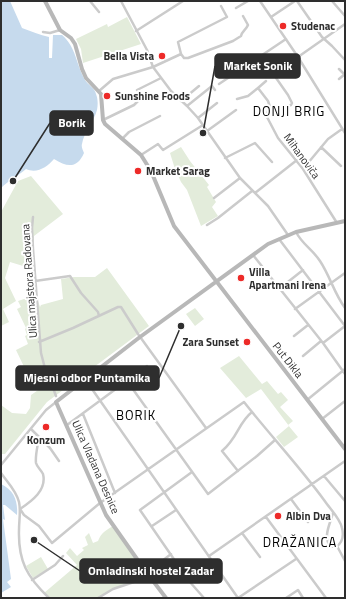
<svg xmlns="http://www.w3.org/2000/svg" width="346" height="599" viewBox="0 0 346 599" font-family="'Titillium Web',sans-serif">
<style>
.green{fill:#e3ecdb}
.water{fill:#c6daed}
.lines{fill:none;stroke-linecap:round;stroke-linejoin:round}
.street{stroke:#cbcbcb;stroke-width:2.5}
.secondary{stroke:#b8b8b8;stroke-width:4}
.poi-dot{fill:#ed2a28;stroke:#fff;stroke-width:1.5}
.labels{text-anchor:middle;stroke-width:4;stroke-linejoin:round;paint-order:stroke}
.poi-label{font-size:11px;font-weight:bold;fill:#2e2e2e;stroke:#fff;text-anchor:start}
.street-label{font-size:11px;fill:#2e2e2e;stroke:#fff}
.quarter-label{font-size:13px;letter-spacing:1px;fill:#000;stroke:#fff}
.leader{fill:none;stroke:#2e2e2e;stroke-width:1.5}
.callout-dot{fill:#2e2e2e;stroke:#fff;stroke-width:1.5}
.callout{fill:#2e2e2e;stroke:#2e2e2e;stroke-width:1.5}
.callout-label{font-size:12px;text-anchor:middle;font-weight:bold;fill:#fff}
</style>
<rect width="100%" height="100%" fill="#fff"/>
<!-- green -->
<path class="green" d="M 127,17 L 141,44 L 83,63 L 81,49 L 76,39 L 107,24 L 108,27 Z
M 181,147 L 190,161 L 209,185 L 207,187 L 216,202 L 212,207 L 218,216 L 201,226 L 187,190 L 181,182 L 175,169 L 170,153 Z
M 31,176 L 63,214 L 34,236 L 33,269 L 10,262 L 5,278 L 16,301 L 3,309 L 9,322 L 1,326 L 1,212 L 18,181 Z
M 107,268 L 149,326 L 47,402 L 5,454 L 1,454 L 1,405 L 12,413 L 26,414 L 30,408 L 31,395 L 50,382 L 47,376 L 43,379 L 38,376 L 33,369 L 27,373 L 16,350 L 28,344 L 25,336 L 27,335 L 25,329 L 26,328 L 17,309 L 21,307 L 18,301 L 36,295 L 40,307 L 41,305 L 63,299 L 61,279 L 74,277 L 95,277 Z
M 195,308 L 204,319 L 195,326 L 186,314 Z
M 239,356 L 262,384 L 267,381 L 278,394 L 281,392 L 288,400 L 280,407 L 293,421 L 288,425 L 298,437 L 284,447 L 276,437 L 289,426 L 261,389 L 246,398 L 220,368 Z
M 113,526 L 149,577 L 113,589 L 98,598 L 49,598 L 44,593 L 77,565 L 66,553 L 70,548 L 77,556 L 84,550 L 82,548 L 88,545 L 85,537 L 89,533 L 93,543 L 98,541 C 101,533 106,530 113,526 Z
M 41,557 L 48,569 L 33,578 L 26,566 Z"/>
<!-- water -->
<path class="water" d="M 1,1 L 10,1 L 22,28 C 31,31 40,35 49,37 L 49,58 L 52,58 L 53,35 L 62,35 C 76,47 76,64 85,80 C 88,85 95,88 96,94 C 98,99 98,105 97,110 C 94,121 84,132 82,144 C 81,147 83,150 84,153 C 77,169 67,167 54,159 C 47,167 37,174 26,169 C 18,176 9,180 1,188 Z
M 1,484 C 14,490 18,501 17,515 L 5,505 L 3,505 L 5,520 L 3,519 L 11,579 L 7,582 L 11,587 L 1,593 Z"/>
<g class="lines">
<!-- street -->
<path class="street" d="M 90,1 L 99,12
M 121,1 L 147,50 L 153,67 L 171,91 L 187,106 L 198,118 L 240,178 L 268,206 L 288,235
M 260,1 L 298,57 L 345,24
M 297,1 L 322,37 L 332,46 L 345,60
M 332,1 L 345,16
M 221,6 L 227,17 L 178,42 L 181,54 L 184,58 L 188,58 L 233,41 L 241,36 C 242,31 246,30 248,25 L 243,16
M 236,8 L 248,1
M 271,17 L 295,1
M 136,31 L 183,1
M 43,32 L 50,33 L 60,30
M 339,69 L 345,75
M 339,79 L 345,74
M 266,81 L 258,88 L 268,101 L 271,110
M 219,84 L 286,39
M 137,90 L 161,78
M 99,91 L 113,79 L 153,67 L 181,54
M 237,99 L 248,96 L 258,88
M 181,101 L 199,86
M 187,106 L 212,86 L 215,90
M 198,118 L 217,103
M 103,120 L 134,105 L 139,100
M 207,131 L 236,110
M 122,139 L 129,132 L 160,116
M 321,147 L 341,166
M 141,155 L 158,144 L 163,150 L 203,125
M 225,158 L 255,143 L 272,162
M 303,169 L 328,139 L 342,129
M 255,193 L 297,160
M 214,198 L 240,178
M 33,217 L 32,228 L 33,249 L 41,353 L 47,376 L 50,380 L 56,396
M 337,223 L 303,169 L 278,138 L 267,117 L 267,114 L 268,111 L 291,105 L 292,103 L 288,95 L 274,75 L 298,57 L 345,133
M 207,225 L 218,218 L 252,191
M 296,232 C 302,244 313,250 320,261 C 330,276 334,293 345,308
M 279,239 L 345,326
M 253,255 L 323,343 L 345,374
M 35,281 L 70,276 L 81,293 L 98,312 L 99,316
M 279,289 L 303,270
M 295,309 L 345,273
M 294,336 L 308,325
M 39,342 L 73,328 L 118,307 L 121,307 L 138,334 L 206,428
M 323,343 L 345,326
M 303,356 L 321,341
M 85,379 L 238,598
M 127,381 L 208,494 L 257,456 L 275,440
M 307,400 L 345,369
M 83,414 L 115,493
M 322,419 L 345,401
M 67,425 L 147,366
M 31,429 L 50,448 L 59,461
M 39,437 C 38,445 35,455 36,463 C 37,467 41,470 43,474 C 47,490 32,501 20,509 L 24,515 L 39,526 L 52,543 L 100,503 L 244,402 C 270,435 299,466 324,500 C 330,509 340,518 342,528 C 344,536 342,543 336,547 L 330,546 C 323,536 330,524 333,513
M 1,465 L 46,410 L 56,402
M 238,471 L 222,451 C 238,438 238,423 252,412
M 192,472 L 140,510 L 189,581 L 204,598
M 1,473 C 7,482 16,490 19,502 C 21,511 19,520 19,530 C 18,561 27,577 49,598
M 324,476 L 345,501
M 291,499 L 308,522
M 266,517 L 326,598
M 152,526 L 176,510
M 242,533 L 260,557
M 337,546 L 345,561
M 209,556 L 345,461
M 147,573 L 171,554
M 32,580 L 55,565 L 63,556
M 98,598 L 113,589 L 149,577
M 238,598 L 296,559
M 286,598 L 298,590 L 303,598"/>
<!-- secondary -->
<path class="secondary" d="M 45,1 L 60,30 L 71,38 L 75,44 L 82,69 L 86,78 L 101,94 L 103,120 L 105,124 L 141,155 L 151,171 L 174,226 L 345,449
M 166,598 L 144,569 L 106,515 L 56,402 L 140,337 L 268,244 L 296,232 L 345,221"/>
</g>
<!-- markers -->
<g class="poi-dot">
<circle cx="283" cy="26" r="4"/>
<circle cx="162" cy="56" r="4"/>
<circle cx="107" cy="96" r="4"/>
<circle cx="138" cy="171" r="4"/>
<circle cx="241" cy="278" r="4"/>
<circle cx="247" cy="342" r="4"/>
<circle cx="46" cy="427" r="4"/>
<circle cx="278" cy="516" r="4"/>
</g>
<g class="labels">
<!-- poi labels -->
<g class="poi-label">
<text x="291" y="30">Studenac</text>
<text x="154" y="60" text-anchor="end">Bella Vista</text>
<text x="115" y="100">Sunshine Foods</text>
<text x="146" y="175">Market Sarag</text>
<text x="249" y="276">Villa<tspan x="249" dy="13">Apartmani Irena</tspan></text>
<text x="239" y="346" text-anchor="end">Zara Sunset</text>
<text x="46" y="444" text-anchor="middle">Konzum</text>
<text x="286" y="520">Albin Dva</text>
</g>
<!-- street labels -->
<g class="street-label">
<text transform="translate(302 156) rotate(54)" y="4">Mihanoviča</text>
<text transform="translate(29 281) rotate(-94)" y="4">Ulica majstora Radovana</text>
<text transform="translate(288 360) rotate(52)" y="4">Put Dikla</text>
<text transform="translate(96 467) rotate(66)" y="4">Ulica Vladana Desnice</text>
</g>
<!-- quarter labels -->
<g class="quarter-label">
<text x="289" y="116">DONJI BRIG</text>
<text x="136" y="420">BORIK</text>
<text x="300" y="547">DRAŽANICA</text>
</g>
</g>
<!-- callouts -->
<path class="leader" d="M203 133L215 66M13 181L50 123M181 326L159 378M34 540L80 571"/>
<g class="callout-dot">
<circle cx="203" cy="133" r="4"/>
<circle cx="13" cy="181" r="4"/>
<circle cx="181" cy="326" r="4"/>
<circle cx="34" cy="540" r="4"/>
</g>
<g class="callout">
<rect x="215" y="54" width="85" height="24" rx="4"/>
<rect x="50" y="111" width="43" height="24" rx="4"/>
<rect x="16" y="366" width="143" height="24" rx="4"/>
<rect x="80" y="559" width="142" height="24" rx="4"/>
</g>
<g class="callout-label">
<text x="258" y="70">Market Sonik</text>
<text x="72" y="127">Borik</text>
<text x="87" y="382">Mjesni odbor Puntamika</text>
<text x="151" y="575">Omladinski hostel Zadar</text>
</g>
<!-- border -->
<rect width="346" height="599" fill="none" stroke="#2e2e2e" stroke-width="4"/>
</svg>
